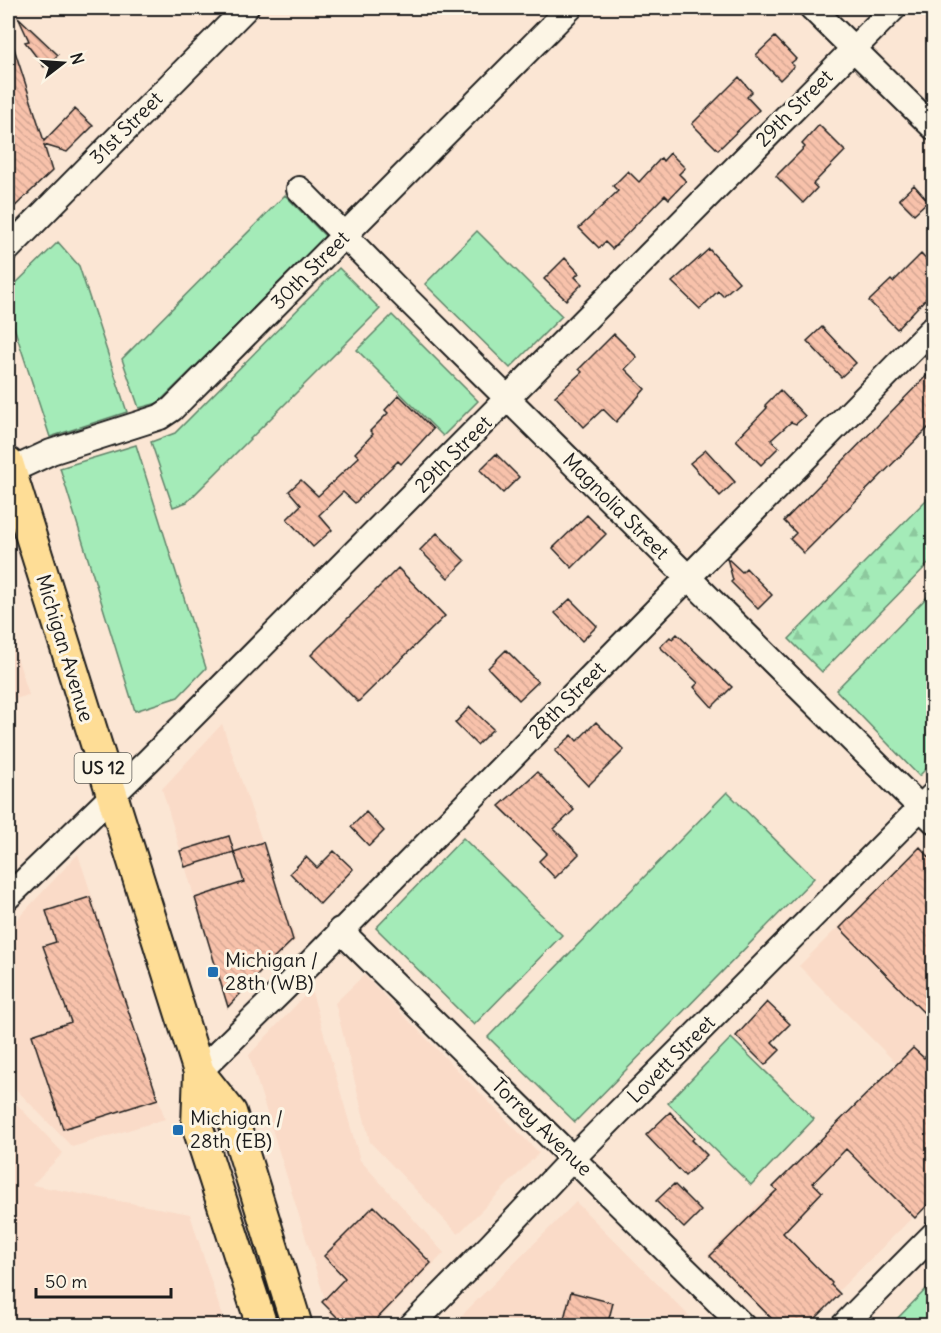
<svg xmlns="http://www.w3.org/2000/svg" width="941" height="1333" viewBox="0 0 941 1333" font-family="Delius,sans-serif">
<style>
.built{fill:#fadbc8}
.green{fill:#a4ebb8;stroke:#60846a;stroke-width:1.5}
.forest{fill:url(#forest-firs);stroke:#60846a;stroke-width:1.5}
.building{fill:url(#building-back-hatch);stroke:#1c1c1c;stroke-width:1.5}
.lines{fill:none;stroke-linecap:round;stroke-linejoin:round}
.minor-casing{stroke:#1c1c1c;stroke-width:28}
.major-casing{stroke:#1c1c1c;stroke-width:34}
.minor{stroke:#fcf5e5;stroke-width:24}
.major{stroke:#fedd96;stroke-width:30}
.poi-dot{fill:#1f6fb2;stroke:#fcf5e5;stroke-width:2}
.labels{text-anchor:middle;stroke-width:6;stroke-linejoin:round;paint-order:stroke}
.shield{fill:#fcf5e5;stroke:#5f5d58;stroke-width:1.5}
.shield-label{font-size:18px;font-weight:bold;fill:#1c1c1c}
.street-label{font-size:20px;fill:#1c1c1c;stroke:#fcf5e5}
.poi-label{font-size:20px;fill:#1c1c1c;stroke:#fcf5e5;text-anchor:start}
</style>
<defs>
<pattern id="forest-firs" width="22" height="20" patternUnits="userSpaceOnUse" patternTransform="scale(1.5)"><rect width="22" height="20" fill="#a4ebb8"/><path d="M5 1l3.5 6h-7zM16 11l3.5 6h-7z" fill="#8dc99e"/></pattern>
<pattern id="building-back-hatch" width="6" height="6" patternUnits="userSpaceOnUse" patternTransform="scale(1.5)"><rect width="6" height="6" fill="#f8c2ab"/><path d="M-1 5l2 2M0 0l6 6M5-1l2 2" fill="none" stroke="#d4a693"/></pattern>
</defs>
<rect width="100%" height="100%" fill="#fbe6d4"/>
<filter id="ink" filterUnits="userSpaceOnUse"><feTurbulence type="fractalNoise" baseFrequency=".0167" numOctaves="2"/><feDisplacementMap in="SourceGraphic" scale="12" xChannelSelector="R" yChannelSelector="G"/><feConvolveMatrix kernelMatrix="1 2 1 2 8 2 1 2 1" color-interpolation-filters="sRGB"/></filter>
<g filter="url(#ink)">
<!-- built -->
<path class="built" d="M 8,628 L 29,695 L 8,701 Z
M 222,724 L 296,940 L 227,1006 L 162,789 Z
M 920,845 L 934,859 L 933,1197 L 804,1325 L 776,1325 L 707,1255 L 898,1065 L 799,966 Z
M 78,854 L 165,1119 L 72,1147 L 8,1081 L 8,929 Z
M 364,975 L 539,1153 L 458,1234 L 370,1142 L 335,1003 Z
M 311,989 L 360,1160 L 444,1253 L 374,1325 L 333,1325 L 249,1055 Z
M 8,1095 L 63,1153 L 32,1185 L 190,1214 L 225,1325 L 8,1325 Z
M 576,1202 L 698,1325 L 451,1326 Z"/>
<!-- green -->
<path class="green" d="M 285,195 L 326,237 L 158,403 L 139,408 L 122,359 Z
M 477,231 L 562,316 L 510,368 L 425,284 Z
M 58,242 L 79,266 L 127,412 L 50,437 L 8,309 L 8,291 Z
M 339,268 L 380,309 L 187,502 L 173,507 L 151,442 L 175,433 Z
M 392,315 L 478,401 L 443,436 L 357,350 Z
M 136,445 L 206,668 L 178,697 L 135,711 L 60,468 Z
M 933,591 L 933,762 L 919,776 L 836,690 Z
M 727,792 L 814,878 L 575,1122 L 488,1037 Z
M 463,838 L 562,935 L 474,1025 L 376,928 Z
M 731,1038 L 814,1119 L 751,1185 L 668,1103 Z
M 933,1282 L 933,1325 L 891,1325 Z"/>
<!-- forest -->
<path class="forest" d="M 933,493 L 933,559 L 822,672 L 789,639 Z"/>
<!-- building -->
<path class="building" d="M 18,17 L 58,55 L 44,67 L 25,42 L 29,41 Z
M 775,37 L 796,59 L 791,63 L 794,66 L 780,80 L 756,55 Z
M 8,39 L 11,39 L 44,141 L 75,109 L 93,126 L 67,152 L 44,145 L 52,171 L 8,213 Z
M 739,77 L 752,92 L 747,97 L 759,110 L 718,150 L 692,124 Z
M 819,125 L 845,151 L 813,184 L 817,188 L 803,203 L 776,176 L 805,147 L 802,144 Z
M 670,153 L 685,168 L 679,174 L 686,181 L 669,199 L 665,195 L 612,249 L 605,242 L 599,248 L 579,228 L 618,191 L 613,186 L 628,171 L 639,182 L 661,158 L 663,161 Z
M 914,185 L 928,201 L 914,214 L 899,199 Z
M 709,249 L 739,282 L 723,296 L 718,291 L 700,309 L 672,282 Z
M 921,254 L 933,267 L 933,291 L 897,329 L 869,301 L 891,280 L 893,282 Z
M 565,258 L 579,273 L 575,277 L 582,284 L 566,300 L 544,279 Z
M 822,327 L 856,363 L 841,377 L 807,341 Z
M 614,334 L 637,357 L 625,369 L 645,389 L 616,422 L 603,409 L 584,427 L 555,396 L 582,372 L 579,369 Z
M 933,369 L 933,423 L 804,553 L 790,539 L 796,533 L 784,521 Z
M 780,390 L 805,416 L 796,424 L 791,422 L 771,440 L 779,447 L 761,465 L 736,440 L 767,408 L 765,405 Z
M 399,395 L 433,429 L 401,464 L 398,461 L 355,503 L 343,492 L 319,515 L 332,530 L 313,547 L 287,519 L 301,505 L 289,491 L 301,480 L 318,496 L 359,457 L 355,453 L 373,434 L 370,431 L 388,413 L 385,410 Z
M 706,450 L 735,482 L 720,496 L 690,463 Z
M 496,454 L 519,477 L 503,493 L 480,470 Z
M 587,515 L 606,534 L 572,568 L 553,548 Z
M 437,533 L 465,561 L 448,578 L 420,550 Z
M 727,558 L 742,572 L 746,568 L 772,595 L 758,609 L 731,582 L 733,580 Z
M 398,568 L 445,616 L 358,702 L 311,655 Z
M 570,599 L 597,626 L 582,641 L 555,613 Z
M 677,634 L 732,687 L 712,707 L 694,687 L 698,683 L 660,647 L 670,637 L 672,639 Z
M 506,650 L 538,682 L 519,700 L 488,668 Z
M 470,707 L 493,729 L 477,745 L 455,723 Z
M 596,722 L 624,750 L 588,786 L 555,751 L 572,735 L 577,741 Z
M 537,772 L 574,810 L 554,829 L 579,854 L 555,878 L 539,861 L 547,853 L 499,806 Z
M 366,812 L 384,831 L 369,846 L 351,827 Z
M 229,836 L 234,852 L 185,867 L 180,851 Z
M 263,842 L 293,940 L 267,965 L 228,1007 L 195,898 L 244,882 L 234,852 Z
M 920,847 L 933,861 L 933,1022 L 840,928 Z
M 334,851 L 353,869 L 320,904 L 290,873 L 306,857 L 317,868 Z
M 90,897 L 158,1099 L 63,1129 L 32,1035 L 71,1022 L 43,946 L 56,942 L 46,911 Z
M 767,1002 L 790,1024 L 772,1042 L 780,1050 L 765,1065 L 736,1036 Z
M 913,1048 L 924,1058 L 933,1049 L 933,1199 L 915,1218 L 846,1149 L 813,1183 L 822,1192 L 783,1233 L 832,1283 L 831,1285 L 840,1294 L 808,1326 L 779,1326 L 710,1256 L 777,1190 L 773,1187 Z
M 670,1112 L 694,1138 L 692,1140 L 707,1155 L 685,1176 L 646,1135 Z
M 674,1184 L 701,1211 L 684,1228 L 656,1201 Z
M 374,1206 L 431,1263 L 370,1326 L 346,1326 L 322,1302 L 345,1278 L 324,1256 Z
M 571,1292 L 613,1303 L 607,1326 L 562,1326 Z"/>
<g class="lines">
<!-- minor casing -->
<g class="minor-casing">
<path id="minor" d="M 812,8 L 934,128
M 299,189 L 403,295 L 934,821
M 8,249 L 246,8
M 8,472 L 51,452 L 160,417 L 172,409 L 570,8
M 8,897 L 149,760 L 894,8
M 340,930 L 743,1326
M 199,1072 L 311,962 L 934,327
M 411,1326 L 490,1246 L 573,1158 L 934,794
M 843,1326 L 934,1234"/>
</g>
<!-- major casing -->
<g class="major-casing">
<path id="major" d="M 8,463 L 199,1072 L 197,1125 L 262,1326
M 199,1072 L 231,1112 L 297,1326"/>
</g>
<!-- minor -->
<use href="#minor" class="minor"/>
<!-- major -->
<use href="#major" class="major"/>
</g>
</g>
<!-- markers -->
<g class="poi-dot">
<rect x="207" y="966" width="12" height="12" rx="3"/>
<rect x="172" y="1124" width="12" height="12" rx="3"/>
</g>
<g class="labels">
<!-- shield labels -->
<rect class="shield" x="74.5" y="753" width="57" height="30" rx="4.5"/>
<g class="shield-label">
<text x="103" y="774">US 12</text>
</g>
<!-- street labels -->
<g class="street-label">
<text transform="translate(794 108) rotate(-45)" y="7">29th Street</text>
<text transform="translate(126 128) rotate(-45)" y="7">31st Street</text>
<text transform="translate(310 270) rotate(-45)" y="7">30th Street</text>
<text transform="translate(453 454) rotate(-45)" y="7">29th Street</text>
<text transform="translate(616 506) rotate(45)" y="7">Magnolia Street</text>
<text transform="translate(65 648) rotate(73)" y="7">Michigan Avenue</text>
<text transform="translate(567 700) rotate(-45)" y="7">28th Street</text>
<text transform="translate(671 1059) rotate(-45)" y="7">Lovett Street</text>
<text transform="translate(542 1127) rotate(44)" y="7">Torrey Avenue</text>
</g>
<!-- poi labels -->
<g class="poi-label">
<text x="225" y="967">Michigan /<tspan x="225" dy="23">28th (WB)</tspan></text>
<text x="190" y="1125">Michigan /<tspan x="190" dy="23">28th (EB)</tspan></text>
</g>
</g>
<!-- margin -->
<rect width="941" height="1333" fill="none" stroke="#fcf5e5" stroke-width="30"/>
<rect x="15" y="15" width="911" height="1303" fill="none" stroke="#1c1c1c" stroke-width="2" filter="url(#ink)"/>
<!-- north arrow -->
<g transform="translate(63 63) rotate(73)" stroke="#fcf5e5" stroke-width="4.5" paint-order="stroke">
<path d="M0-4.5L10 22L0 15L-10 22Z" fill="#1c1c1c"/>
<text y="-9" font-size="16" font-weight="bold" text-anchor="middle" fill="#1c1c1c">N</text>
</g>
<!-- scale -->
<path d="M36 1288v9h135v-9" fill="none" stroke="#1c1c1c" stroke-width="3"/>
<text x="45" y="1288" font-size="18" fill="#1c1c1c" stroke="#fcf5e5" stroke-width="4.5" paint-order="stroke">50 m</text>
</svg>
